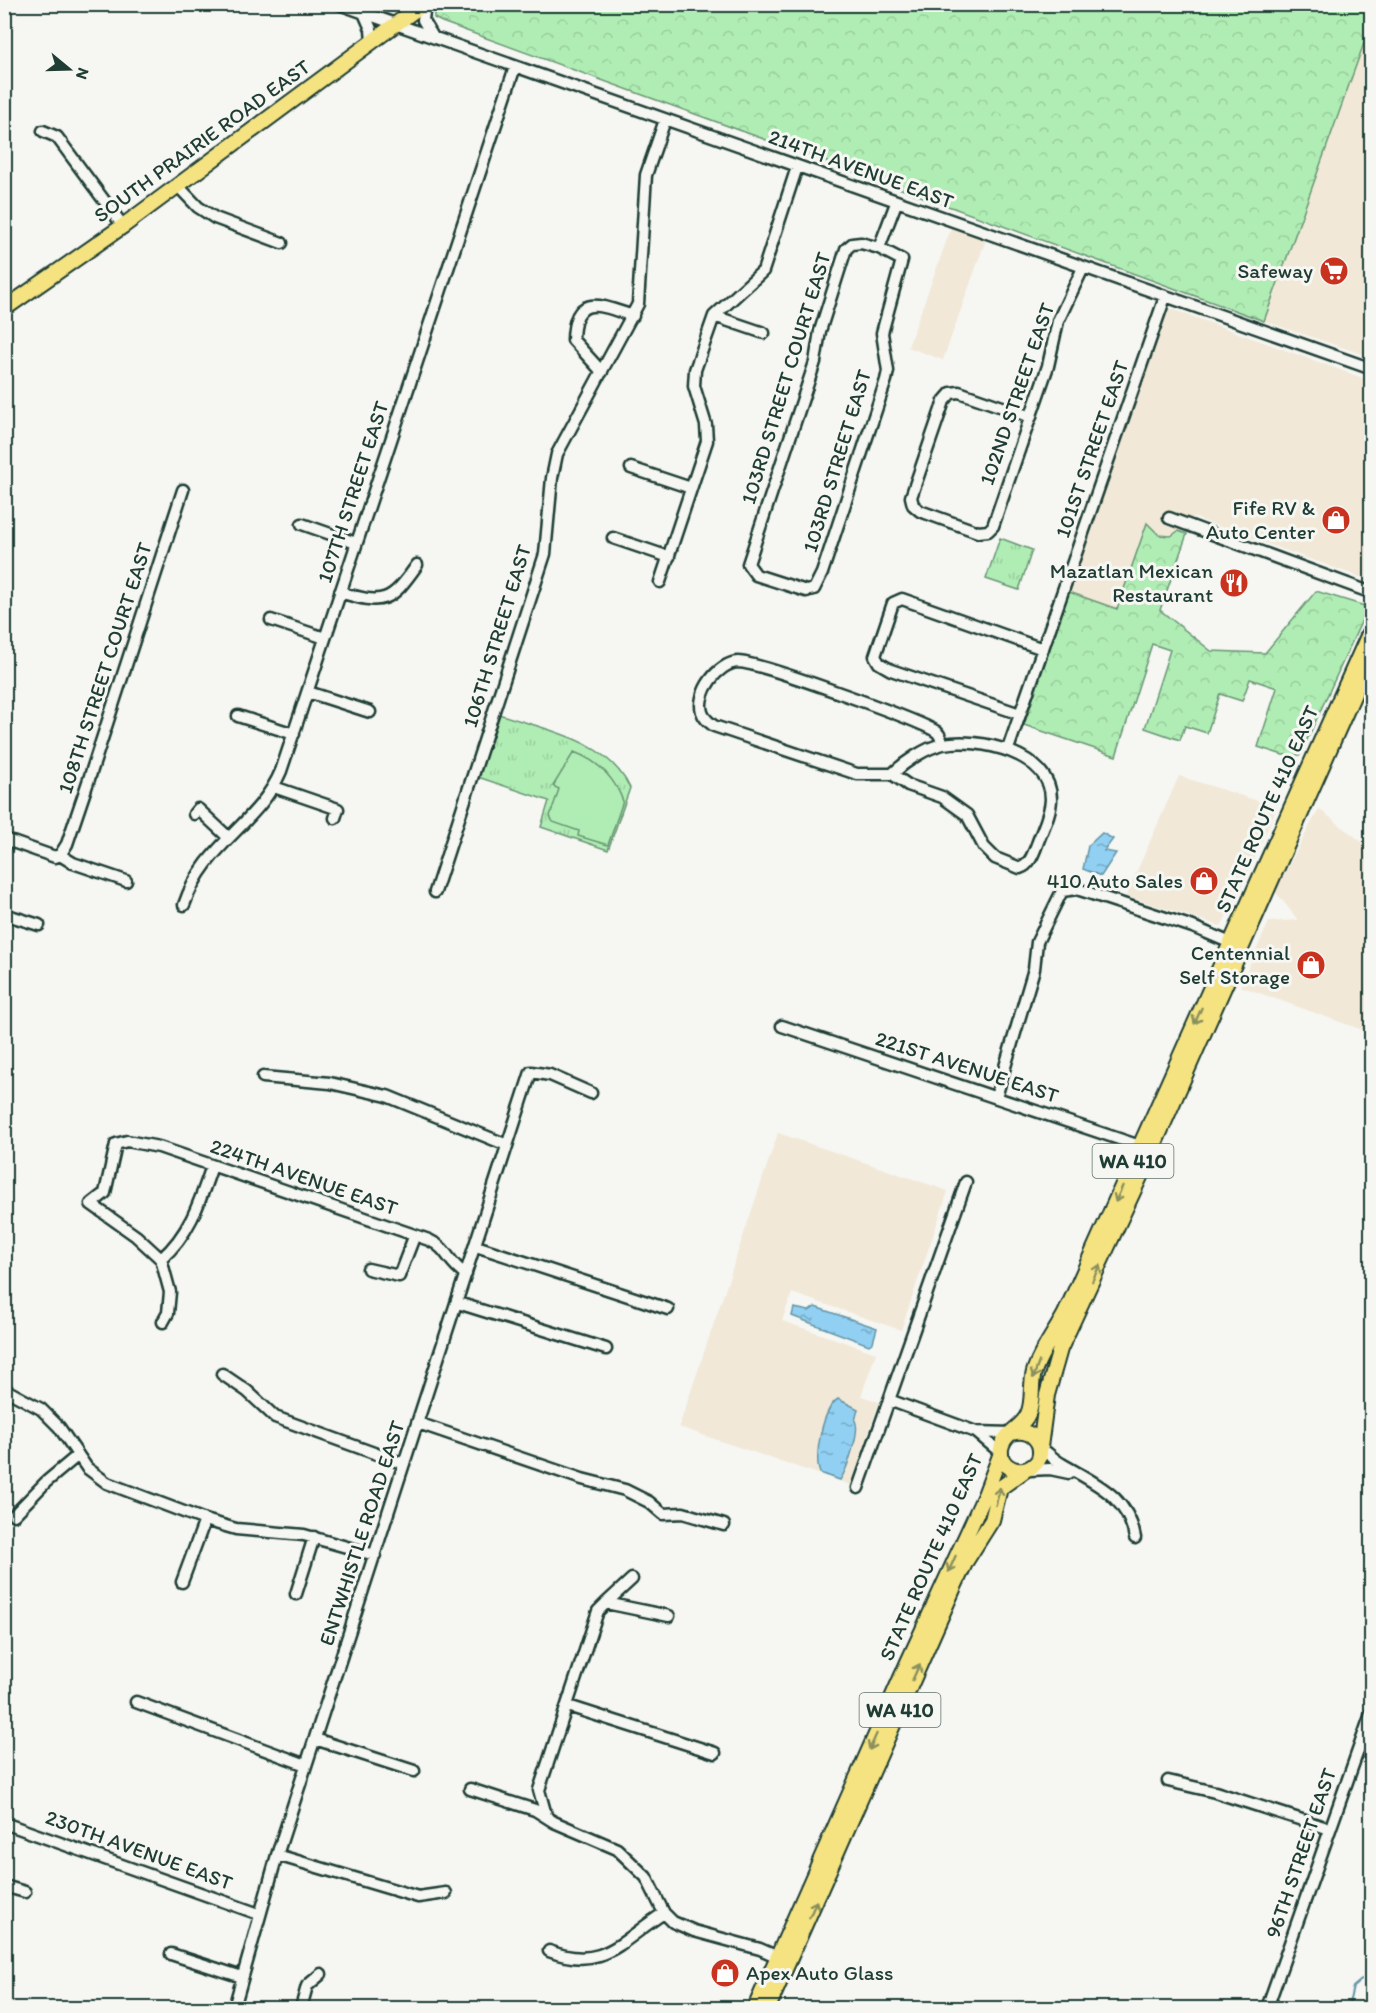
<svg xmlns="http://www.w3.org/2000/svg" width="1376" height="2013" viewBox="0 0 1376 2013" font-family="Itim,sans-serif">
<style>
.built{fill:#f1e8d7}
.forest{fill:url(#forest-crowns);stroke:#689574;stroke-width:1.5}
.park{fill:url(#park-tufts);stroke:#689574;stroke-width:1.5}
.garden{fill:#b0edb4;stroke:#689574;stroke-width:1.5}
.water{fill:url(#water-ripples);stroke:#6395a6;stroke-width:1.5}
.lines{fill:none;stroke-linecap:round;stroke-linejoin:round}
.stream{stroke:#6395a6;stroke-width:2}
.minor-casing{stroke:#1f3d34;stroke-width:15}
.major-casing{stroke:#1f3d34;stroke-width:18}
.minor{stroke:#f6f6f2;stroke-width:10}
.major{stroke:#f5e382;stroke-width:14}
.oneway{stroke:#8a905b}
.labels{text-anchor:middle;stroke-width:6;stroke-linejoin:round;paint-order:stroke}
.shield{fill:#f6f6f2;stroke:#60746d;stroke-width:1.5}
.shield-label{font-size:20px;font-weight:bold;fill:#1f3d34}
.street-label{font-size:21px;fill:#1f3d34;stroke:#f6f6f2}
.poi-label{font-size:21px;fill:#1f3d34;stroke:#f6f6f2;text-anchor:end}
</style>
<defs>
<pattern id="forest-crowns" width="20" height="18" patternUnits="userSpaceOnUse" patternTransform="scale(1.5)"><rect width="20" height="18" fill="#b0edb4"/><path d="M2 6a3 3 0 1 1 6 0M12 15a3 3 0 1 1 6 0" fill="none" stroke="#97cc9b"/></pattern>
<pattern id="park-tufts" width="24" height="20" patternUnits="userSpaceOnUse" patternTransform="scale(1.5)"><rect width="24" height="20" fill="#b0edb4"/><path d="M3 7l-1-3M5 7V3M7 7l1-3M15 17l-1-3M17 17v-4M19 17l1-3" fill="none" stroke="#97cc9b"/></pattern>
<pattern id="water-ripples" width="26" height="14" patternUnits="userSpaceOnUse" patternTransform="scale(1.5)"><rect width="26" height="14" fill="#91d0f2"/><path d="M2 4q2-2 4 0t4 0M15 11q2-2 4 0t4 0" fill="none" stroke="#76aac5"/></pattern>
</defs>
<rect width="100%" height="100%" fill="#f6f6f2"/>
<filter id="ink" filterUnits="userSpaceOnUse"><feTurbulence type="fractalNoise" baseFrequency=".0167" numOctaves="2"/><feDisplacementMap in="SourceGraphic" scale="12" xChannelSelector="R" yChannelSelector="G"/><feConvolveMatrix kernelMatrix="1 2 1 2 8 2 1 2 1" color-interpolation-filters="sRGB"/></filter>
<g filter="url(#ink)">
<!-- built -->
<path class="built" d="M 1371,21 L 1371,357 L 1264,321 Z
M 952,226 L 986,239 L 943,360 L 908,347 Z
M 1169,308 L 1371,381 L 1371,581 L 1193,517 L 1187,534 L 1178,531 L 1171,536 L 1159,535 L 1147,524 L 1117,609 L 1069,592 Z
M 1179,776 L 1277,807 L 1236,900 L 1221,926 L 1126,896 Z
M 1319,809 L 1371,849 L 1371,1033 L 1240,986 L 1269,922 L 1298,920 L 1275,891 Z
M 778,1133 L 948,1191 L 901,1330 L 792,1293 L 785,1312 L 782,1321 L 876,1353 L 861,1396 L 879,1402 L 851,1485 L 679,1427 Z"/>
<!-- forest -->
<path class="forest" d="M 439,4 L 1371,4 L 1372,21 L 1264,321 L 442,22 L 434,18 L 434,12 Z
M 1147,523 L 1159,535 L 1171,536 L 1178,531 L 1187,534 L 1160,610 L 1211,651 L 1265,653 L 1316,591 L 1368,607 L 1300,755 L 1283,755 L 1258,747 L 1277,688 L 1250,679 L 1242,701 L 1220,694 L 1207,733 L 1185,726 L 1180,740 L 1145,728 L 1170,650 L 1152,644 L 1116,756 L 1024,725 L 1069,592 L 1117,609 Z"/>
<!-- park -->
<path class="park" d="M 1000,538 L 1032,550 L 1019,590 L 986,579 Z
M 499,714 C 546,730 607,739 630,788 L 608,850 L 541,827 L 549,801 L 478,777 Z"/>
<!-- garden -->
<path class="garden" d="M 574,752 C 598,761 614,777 623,801 L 608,845 L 578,836 L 579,831 L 553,822 L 550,816 L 559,789 L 553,786 Z"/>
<!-- water -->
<path class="water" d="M 1102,833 L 1113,839 L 1104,851 L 1116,853 L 1101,876 L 1083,869 L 1088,846 Z
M 815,1307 L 877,1328 L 873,1342 L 869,1345 L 792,1316 L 794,1308 L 809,1311 Z
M 838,1399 L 858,1409 L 855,1421 C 861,1429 847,1470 840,1480 L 820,1473 C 813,1457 823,1408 838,1399 Z"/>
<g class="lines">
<!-- stream -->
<path class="stream" d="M 1348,2008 L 1353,1987 L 1372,1971"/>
<!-- minor casing -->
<g class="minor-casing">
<path id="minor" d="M 339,4 L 1372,369
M 425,4 L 423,20 L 433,37
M 364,13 L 371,29 L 372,42
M 43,131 L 57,137 L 123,226
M 178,186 L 198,207 L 215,218 L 282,243
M 861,243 L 879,248 L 902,260 L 882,333 L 888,371 L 886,380 L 822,573 L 814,589 L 806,591 L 756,575 L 748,564 L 815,362 L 820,331 L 846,249 L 852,244 Z
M 879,248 L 896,203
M 714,316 L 764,333
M 602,372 L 573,340 C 574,291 602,306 633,316
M 1031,417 L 959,392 L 951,393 L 944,401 L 911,497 L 913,505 L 920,511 L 978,532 L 988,531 L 993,526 L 1048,366 L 1058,321 L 1083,268
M 631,468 L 691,488
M 1169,518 L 1372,593
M 302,524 L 356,543
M 613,538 L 669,557
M 660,582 L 707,441 L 706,425 L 694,386 L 695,370 L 714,316 L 763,271 L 797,167
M 340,592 C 384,606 391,602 417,565
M 271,620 L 325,638
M 308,692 L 370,712
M 1020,714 L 891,670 L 879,663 L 875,656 L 893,603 L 902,599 L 1043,649
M 238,716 L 294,734
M 1008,749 L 1165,297
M 892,774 C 905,762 925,748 943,744 C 979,737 1051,753 1051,799 C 1051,812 1044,826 1039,839 C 1035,849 1031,865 1020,868 L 995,858 L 984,847 L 967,815 L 942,797 L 908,785 L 892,774 L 857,774 L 714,726 C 709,722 704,719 702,712 C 696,693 718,663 738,662 C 758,662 919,720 937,732 C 941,736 941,740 943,744
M 274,787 L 338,809 L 335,818
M 194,814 L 198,809 L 228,837
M 4,839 L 55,857 L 60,855 L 73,863 L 126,881
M 60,855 L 67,844 L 89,779 L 183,490
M 435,892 L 545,554 L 552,478 L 557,454 L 638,304 L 646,175 L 665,120
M 184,905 C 205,843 258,825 281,771 L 515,67
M 4,914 L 39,925
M 782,1026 L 1140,1146
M 263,1077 L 330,1083 L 387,1096 L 507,1145
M 996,1097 L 1034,969 L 1037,942 L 1062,891 L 1077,889 L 1193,927 L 1238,946
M 476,1246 L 668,1309
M 161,1259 C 190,1234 200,1201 212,1166
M 368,1269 L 399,1276 L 414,1237
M 458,1303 L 606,1349
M 163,1322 L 168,1313 L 170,1292 L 161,1259 L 136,1236 L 91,1204 L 105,1193 L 116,1144 L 127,1141 L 159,1147 L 429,1240 C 449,1249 448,1264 466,1274
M 222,1374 L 247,1391 L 275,1417 L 404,1464
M 4,1389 L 41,1409 L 59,1427 L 87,1468 L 107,1483 L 205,1520 L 236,1529 L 304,1535 L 375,1555
M 889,1400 L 976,1432
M 418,1423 L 582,1479 L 625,1490 L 649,1502 L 663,1514 L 683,1513 L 724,1525
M 1040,1447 C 1047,1452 1054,1460 1062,1464 C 1096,1484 1128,1496 1135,1538
M 1001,1453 L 976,1432 L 1012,1433
M 1029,1470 L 1050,1469 L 1069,1473
M 858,1488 L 966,1182
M 14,1515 L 46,1482 L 77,1456
M 182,1582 L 205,1520
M 296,1594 L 314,1537
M 606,1603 L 632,1579
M 136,1702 L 306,1765
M 568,1706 L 715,1753
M 315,1739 L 414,1771
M 1168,1781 L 1215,1792 L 1330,1829
M 470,1789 L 535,1810 L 554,1822 L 617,1849 L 646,1877 L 664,1913 L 673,1922 L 694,1931 L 760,1949 L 785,1960
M 546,1815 L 539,1790 L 598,1611 L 606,1603 L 669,1616
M 4,1823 L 259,1914
M 277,1855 L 418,1897 L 446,1893
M 4,1886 L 25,1892
M 549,1951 C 604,1972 621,1940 664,1913
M 171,1954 L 242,1977
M 234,2008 L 277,1855 L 531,1072 L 550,1075 L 591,1093
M 301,2008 L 307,1986 L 321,1974
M 1267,2008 L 1372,1711"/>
</g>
<!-- major casing -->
<g class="major-casing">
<path id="major" d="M 4,309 L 123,226 L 423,4
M 1012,1433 C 1030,1428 1044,1441 1039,1459 C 1027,1480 994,1469 1002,1445 C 1006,1432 1023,1427 1028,1414 C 1034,1401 1030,1386 1034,1372 C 1040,1352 1055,1333 1065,1314 L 1372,627
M 1040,1447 L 1047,1395 L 1060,1349 L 1139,1179 L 1372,653
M 755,2008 L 908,1662 L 985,1495 L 1001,1453
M 768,2008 L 954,1587 L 966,1561 L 992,1520 L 1000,1488 L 1024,1471"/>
</g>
<!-- minor -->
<use href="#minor" class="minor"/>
<!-- major -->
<use href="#major" class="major"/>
</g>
<!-- one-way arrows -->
<defs><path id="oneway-shaft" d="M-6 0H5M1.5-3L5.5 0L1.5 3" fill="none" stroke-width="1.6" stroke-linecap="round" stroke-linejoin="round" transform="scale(1.5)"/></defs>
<g class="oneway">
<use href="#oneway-shaft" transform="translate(1198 1016) rotate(114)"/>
<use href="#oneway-shaft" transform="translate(1119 1194) rotate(114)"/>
<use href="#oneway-shaft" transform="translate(1096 1273) rotate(-65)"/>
<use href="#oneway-shaft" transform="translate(1036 1370) rotate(110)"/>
<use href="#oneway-shaft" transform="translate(998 1496) rotate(-76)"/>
<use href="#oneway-shaft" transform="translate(952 1564) rotate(114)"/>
<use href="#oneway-shaft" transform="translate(916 1672) rotate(-66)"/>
<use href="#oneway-shaft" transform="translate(873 1742) rotate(114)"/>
<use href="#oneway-shaft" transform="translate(813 1909) rotate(-66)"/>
</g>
</g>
<!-- icons -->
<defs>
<g id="supermarket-disc" transform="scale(1.5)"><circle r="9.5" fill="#c8321e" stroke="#f6f6f2"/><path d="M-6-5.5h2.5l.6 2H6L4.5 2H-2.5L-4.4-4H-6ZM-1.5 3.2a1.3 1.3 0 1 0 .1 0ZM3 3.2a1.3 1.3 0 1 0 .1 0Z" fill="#fff"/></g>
<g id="shop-disc" transform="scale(1.5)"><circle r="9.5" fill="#c8321e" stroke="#f6f6f2"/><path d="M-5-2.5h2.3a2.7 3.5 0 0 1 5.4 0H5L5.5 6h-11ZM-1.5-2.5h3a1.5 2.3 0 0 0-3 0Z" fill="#fff"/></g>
<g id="restaurant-disc" transform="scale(1.5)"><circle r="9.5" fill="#c8321e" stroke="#f6f6f2"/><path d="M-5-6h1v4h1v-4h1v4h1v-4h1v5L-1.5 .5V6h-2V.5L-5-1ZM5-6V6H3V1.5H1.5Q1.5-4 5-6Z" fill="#fff"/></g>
</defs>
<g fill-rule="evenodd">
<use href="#supermarket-disc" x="1334" y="271"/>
<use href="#shop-disc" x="1336" y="520"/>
<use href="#restaurant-disc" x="1234" y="583"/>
<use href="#shop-disc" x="1204" y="881"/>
<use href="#shop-disc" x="1311" y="965"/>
<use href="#shop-disc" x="725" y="1973"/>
</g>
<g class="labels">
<!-- shield labels -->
<g class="shield">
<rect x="1092.5" y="1144" width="81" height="34" rx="4.5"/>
<rect x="859.5" y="1693" width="81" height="34" rx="4.5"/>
</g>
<g class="shield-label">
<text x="1133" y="1168">WA 410</text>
<text x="900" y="1717">WA 410</text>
</g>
<!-- street labels -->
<g class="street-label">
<text transform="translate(202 141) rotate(-36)" y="7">SOUTH PRAIRIE ROAD EAST</text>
<text transform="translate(861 169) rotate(20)" y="7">214TH AVENUE EAST</text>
<text transform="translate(786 378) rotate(-73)" y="7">103RD STREET COURT EAST</text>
<text transform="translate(1017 394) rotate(-71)" y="7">102ND STREET EAST</text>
<text transform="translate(1092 449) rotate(-71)" y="7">101ST STREET EAST</text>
<text transform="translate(837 461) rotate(-73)" y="7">103RD STREET EAST</text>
<text transform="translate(353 492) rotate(-72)" y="7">107TH STREET EAST</text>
<text transform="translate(497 636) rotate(-73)" y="7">106TH STREET EAST</text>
<text transform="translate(105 668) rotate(-72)" y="7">108TH STREET COURT EAST</text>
<text transform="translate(1267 809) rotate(-66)" y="7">STATE ROUTE 410 EAST</text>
<text transform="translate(967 1067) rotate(18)" y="7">221ST AVENUE EAST</text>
<text transform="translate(304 1177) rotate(19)" y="7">224TH AVENUE EAST</text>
<text transform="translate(362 1533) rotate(-72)" y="7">ENTWHISTLE ROAD EAST</text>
<text transform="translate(931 1557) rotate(-66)" y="7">STATE ROUTE 410 EAST</text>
<text transform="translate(139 1850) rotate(20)" y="7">230TH AVENUE EAST</text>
<text transform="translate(1301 1853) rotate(-71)" y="7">96TH STREET EAST</text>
</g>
<!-- poi labels -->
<g class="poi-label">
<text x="1313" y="278">Safeway</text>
<text x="1315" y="515">Fife RV &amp;<tspan x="1315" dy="24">Auto Center</tspan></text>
<text x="1213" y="578">Mazatlan Mexican<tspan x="1213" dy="24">Restaurant</tspan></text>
<text x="1183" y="888">410 Auto Sales</text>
<text x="1290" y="960">Centennial<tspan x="1290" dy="24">Self Storage</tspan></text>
<text x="746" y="1980" text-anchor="start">Apex Auto Glass</text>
</g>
</g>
<!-- margin -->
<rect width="1376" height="2013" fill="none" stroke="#f6f6f2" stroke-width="24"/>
<rect x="12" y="12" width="1352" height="1989" fill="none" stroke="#1f3d34" stroke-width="2" filter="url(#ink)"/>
<!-- north arrow -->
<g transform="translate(69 69) rotate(109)" stroke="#f6f6f2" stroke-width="4.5" paint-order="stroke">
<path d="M0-4.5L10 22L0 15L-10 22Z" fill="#1f3d34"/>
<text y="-9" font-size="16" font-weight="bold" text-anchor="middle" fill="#1f3d34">N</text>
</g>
</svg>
